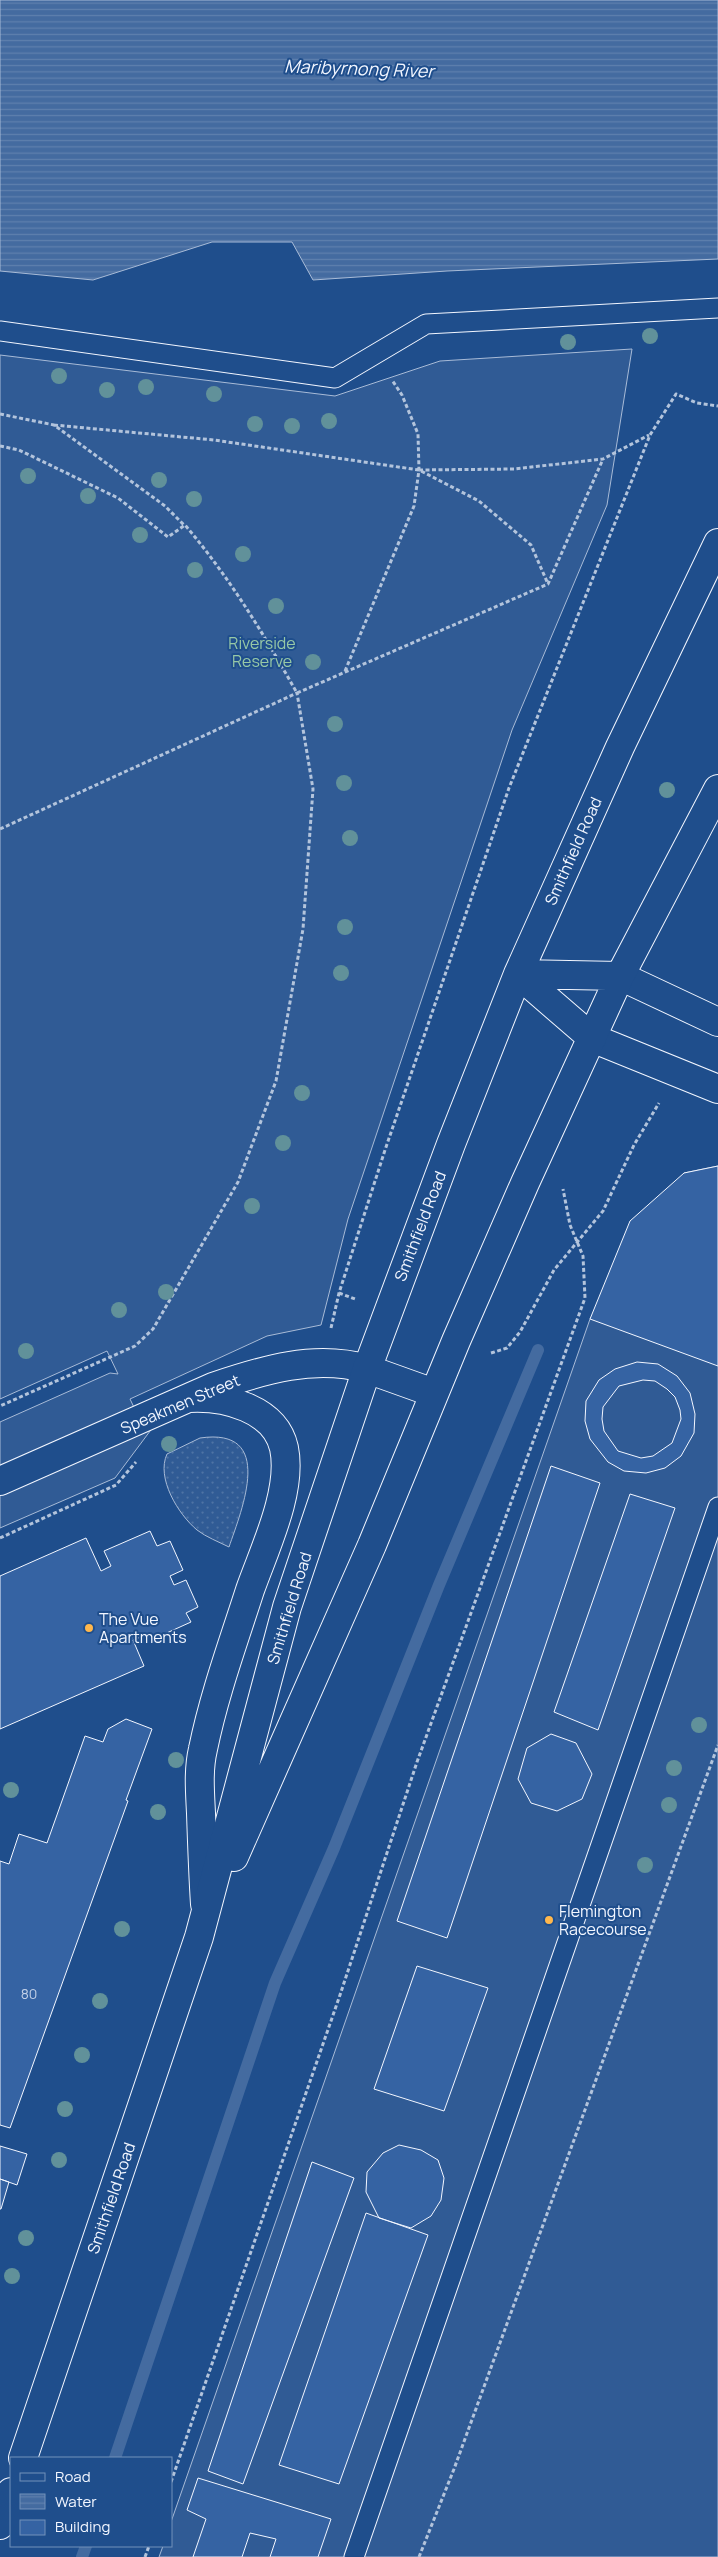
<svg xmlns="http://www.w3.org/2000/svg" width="718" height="2557" viewBox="0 0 718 2557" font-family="Manrope,sans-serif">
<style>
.grass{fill:url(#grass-dots);stroke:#a8bbd7}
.built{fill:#305b95;stroke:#a8bbd7}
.water{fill:url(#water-rules);stroke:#a8bbd7}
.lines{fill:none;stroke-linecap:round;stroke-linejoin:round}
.stream{stroke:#446ba0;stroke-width:12}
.building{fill:#3563a3;stroke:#f2f6ff;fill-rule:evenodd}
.lane-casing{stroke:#f2f6ff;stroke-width:21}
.street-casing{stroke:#f2f6ff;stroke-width:30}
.highway-casing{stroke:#f2f6ff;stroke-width:30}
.path{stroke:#b3c4dc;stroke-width:3;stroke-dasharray:4 2.5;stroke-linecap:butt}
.lane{stroke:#1f4e8c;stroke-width:19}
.street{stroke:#1f4e8c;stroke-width:28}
.highway{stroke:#1f4e8c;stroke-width:28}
.tree{fill:#61919a}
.poi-dot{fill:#ffb74d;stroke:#1f4e8c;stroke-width:2}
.labels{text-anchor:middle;stroke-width:4;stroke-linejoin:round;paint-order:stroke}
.number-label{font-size:14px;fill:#c3d1e8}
.park-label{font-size:16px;fill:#97c8a6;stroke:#1f4e8c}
.street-label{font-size:16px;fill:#f2f6ff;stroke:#1f4e8c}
.poi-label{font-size:16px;fill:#f2f6ff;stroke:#1f4e8c;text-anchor:start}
.water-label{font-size:18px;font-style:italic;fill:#f2f6ff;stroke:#1f4e8c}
</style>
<defs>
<pattern id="grass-dots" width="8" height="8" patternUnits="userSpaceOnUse" patternTransform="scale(1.25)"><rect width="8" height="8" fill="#305b95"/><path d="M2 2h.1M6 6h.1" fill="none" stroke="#4e73a5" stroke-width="1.8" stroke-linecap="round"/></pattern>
<pattern id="water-rules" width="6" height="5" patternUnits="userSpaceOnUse" patternTransform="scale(1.25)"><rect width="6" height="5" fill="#446ba0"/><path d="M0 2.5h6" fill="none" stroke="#5f81ae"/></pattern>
</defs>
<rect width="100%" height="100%" fill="#1f4e8c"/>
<!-- grass -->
<path class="grass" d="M 200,1438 C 276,1427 242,1509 229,1547 C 219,1542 206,1537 197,1530 C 178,1514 156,1478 167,1454 Z"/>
<!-- built -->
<path class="built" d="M 632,349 L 607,505 L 512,730 L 348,1219 L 321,1325 L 267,1336 L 130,1399 L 140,1420 L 168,1407 L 115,1478 L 0,1528 L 0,1422 L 110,1373 L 118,1374 L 107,1351 L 0,1399 L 0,355 L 335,396 L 440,361 Z
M 718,1166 L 718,2557 L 159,2557 L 163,2546 L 171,2546 L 171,2522 L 590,1319 L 684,1173 Z"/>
<!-- water -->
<path class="water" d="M 0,0 L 718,0 L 718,259 L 447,271 L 313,280 L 292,242 L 212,242 L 93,280 L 0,271 Z"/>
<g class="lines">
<!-- stream -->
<path class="stream" d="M 115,2458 L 275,1983 L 334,1848 L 439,1585 L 538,1350
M 82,2557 L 86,2546"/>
</g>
<!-- building -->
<path class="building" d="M 718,1166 L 718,1366 L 590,1319 L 630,1221 L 684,1173 Z
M 637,1362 L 658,1364 L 677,1376 L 690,1393 L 695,1414 L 694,1433 L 681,1456 L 665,1468 L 646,1473 L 624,1471 L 608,1462 L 590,1439 L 585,1421 L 586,1401 L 599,1380 L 615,1369 ZM 643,1380 L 655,1381 L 667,1389 L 675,1397 L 680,1410 L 681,1419 L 672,1443 L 653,1456 L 641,1458 L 618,1451 L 604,1431 L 602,1419 L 603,1407 L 619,1386 Z
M 551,1466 L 600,1483 L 447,1938 L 397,1921 Z
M 630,1494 L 675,1508 L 598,1730 L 554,1712 Z
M 150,1531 L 157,1546 L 170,1541 L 183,1570 L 170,1576 L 174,1585 L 186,1580 L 198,1607 L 186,1613 L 191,1622 L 149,1641 L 146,1635 L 133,1640 L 144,1666 L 0,1729 L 0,1576 L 86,1538 L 101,1571 L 111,1566 L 104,1551 Z
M 126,1719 L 152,1729 L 126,1800 L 128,1801 L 10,2128 L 0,2125 L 0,1861 L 9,1864 L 19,1834 L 47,1843 L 85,1736 L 103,1742 L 108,1729 Z
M 551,1734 L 576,1743 L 592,1774 L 582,1799 L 557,1811 L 531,1803 L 518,1779 L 527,1748 Z
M 417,1966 L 488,1988 L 444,2111 L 374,2089 Z
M 399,2145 L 421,2150 L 438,2160 L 444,2178 L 441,2200 L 431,2216 L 411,2228 L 379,2218 L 366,2192 L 367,2172 L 383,2153 Z
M 0,2146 L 27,2154 L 17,2185 L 0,2179 Z
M 312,2162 L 354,2178 L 243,2484 L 208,2471 Z
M 0,2179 L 9,2182 L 1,2209 L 0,2209 Z
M 366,2213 L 428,2235 L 339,2484 L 279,2465 Z
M 198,2478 L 331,2519 L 318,2557 L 270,2557 L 276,2539 L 250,2533 L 242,2557 L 193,2557 L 206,2519 L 187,2510 Z"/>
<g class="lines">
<!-- lane casing -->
<g class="lane-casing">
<path id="lane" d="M 0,331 L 335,378 L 426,324 L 718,308
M 354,2557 L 718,1507"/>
</g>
<!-- street casing -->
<g class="street-casing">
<path id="street" d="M 620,976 L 718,1022
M 592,1038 L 718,1089
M 189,1398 C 224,1396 275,1408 284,1448 C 293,1491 264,1550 250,1590 C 233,1643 214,1695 203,1749 C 198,1770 200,1792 201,1813 C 202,1843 203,1873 205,1904
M 0,1481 L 213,1387 C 263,1370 315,1354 367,1369"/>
</g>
<!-- highway casing -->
<g class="highway-casing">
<path id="highway" d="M 518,974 L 620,976
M 518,974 L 592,1038
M 367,1369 L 434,1393
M 234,1857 L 372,1545 L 456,1341 L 525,1183 L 620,976 L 718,789
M 23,2458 L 199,1937 L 287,1607 L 367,1369 L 451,1144 L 518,974 L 620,747 L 718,543
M 0,2525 L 11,2492"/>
</g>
<!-- path -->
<path class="path" d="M 0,414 L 54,425 L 165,506 L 184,525
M 54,425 L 214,440 L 419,470 L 479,501 L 531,545 L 548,584
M 0,446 L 19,450 L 118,498 L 168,537 L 185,525 C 230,578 263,633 297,693 L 548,584 L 603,459
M 419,470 L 514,469 L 603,459 L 649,435
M 345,671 L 414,506 L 419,470 L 418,434 L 402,395 L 392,380
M 0,829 L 297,693 L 313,789 L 303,929 L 276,1081 L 238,1182 L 153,1329 L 135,1346 L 0,1406
M 339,1293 L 355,1299
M 331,1328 L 339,1293 L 385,1150 L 509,788 L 650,435 L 676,394 L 697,403 L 718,406
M 491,1353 L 507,1348 L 520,1332 L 554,1270 L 603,1211 L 634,1145 L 659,1103
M 0,1538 L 116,1485 L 136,1462
M 171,2482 L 340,1995 L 417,1762 L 585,1298 L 583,1256 L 570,1225 L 563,1189
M 145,2557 L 149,2546
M 419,2557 L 454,2469 L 718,1745"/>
<!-- lane -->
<use href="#lane" class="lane"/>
<!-- street -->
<use href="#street" class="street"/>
<!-- highway -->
<use href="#highway" class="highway"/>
</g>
<!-- trees -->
<g class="tree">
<circle cx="650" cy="336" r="8"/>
<circle cx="568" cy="342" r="8"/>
<circle cx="59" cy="376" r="8"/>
<circle cx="146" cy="387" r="8"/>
<circle cx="107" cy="390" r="8"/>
<circle cx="214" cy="394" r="8"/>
<circle cx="329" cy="421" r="8"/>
<circle cx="255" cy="424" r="8"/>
<circle cx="292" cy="426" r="8"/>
<circle cx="28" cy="476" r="8"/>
<circle cx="159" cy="480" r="8"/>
<circle cx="88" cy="496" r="8"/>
<circle cx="194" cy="499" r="8"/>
<circle cx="140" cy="535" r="8"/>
<circle cx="243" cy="554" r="8"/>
<circle cx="195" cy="570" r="8"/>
<circle cx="276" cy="606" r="8"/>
<circle cx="313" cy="662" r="8"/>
<circle cx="335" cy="724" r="8"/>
<circle cx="344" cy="783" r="8"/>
<circle cx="667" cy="790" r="8"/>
<circle cx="350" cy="838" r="8"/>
<circle cx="345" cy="927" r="8"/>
<circle cx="341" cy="973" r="8"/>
<circle cx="302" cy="1093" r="8"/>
<circle cx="283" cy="1143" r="8"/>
<circle cx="252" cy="1206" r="8"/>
<circle cx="166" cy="1292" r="8"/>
<circle cx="119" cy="1310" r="8"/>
<circle cx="26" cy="1351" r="8"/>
<circle cx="169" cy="1444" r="8"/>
<circle cx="699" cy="1725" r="8"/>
<circle cx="176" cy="1760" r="8"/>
<circle cx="674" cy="1768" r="8"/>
<circle cx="11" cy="1790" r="8"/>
<circle cx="669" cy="1805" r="8"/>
<circle cx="158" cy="1812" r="8"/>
<circle cx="645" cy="1865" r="8"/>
<circle cx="122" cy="1929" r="8"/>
<circle cx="100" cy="2001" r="8"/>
<circle cx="82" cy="2055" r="8"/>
<circle cx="65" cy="2109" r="8"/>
<circle cx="59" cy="2160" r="8"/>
<circle cx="26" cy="2238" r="8"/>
<circle cx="12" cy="2276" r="8"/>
</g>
<!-- markers -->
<g class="poi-dot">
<circle cx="89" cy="1628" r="5"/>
<circle cx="549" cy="1920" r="5"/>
</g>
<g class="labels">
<!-- number labels -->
<g class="number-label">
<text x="29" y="1999">80</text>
</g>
<!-- park labels -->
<g class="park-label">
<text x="262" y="649">Riverside<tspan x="262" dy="18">Reserve</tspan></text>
</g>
<!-- street labels -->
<g class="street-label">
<text transform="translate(573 851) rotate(-66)" y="6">Smithfield Road</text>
<text transform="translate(420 1226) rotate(-69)" y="6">Smithfield Road</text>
<text transform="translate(180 1404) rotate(-23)" y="6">Speakmen Street</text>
<text transform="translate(289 1608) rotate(-73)" y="6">Smithfield Road</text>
<text transform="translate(111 2198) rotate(-71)" y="6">Smithfield Road</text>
</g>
<!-- poi labels -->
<g class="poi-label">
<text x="99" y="1625">The Vue<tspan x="99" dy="18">Apartments</tspan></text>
<text x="559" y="1917">Flemington<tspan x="559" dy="18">Racecourse</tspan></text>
</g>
<!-- water labels -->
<g class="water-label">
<text transform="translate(359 69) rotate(2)" y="6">Maribyrnong River</text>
</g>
</g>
<!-- legend -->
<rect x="10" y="2457" width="162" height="90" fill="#1f4e8c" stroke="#7391ba"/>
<rect x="20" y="2473" width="25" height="8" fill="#1f4e8c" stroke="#7391ba"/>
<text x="55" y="2482" font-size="15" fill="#f2f6ff">Road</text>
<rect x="20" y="2494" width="25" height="15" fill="url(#water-rules)" stroke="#7391ba"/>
<text x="55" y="2507" font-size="15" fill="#f2f6ff">Water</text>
<rect x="20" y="2520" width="25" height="15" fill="#3563a3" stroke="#7391ba"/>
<text x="55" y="2532" font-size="15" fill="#f2f6ff">Building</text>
</svg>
